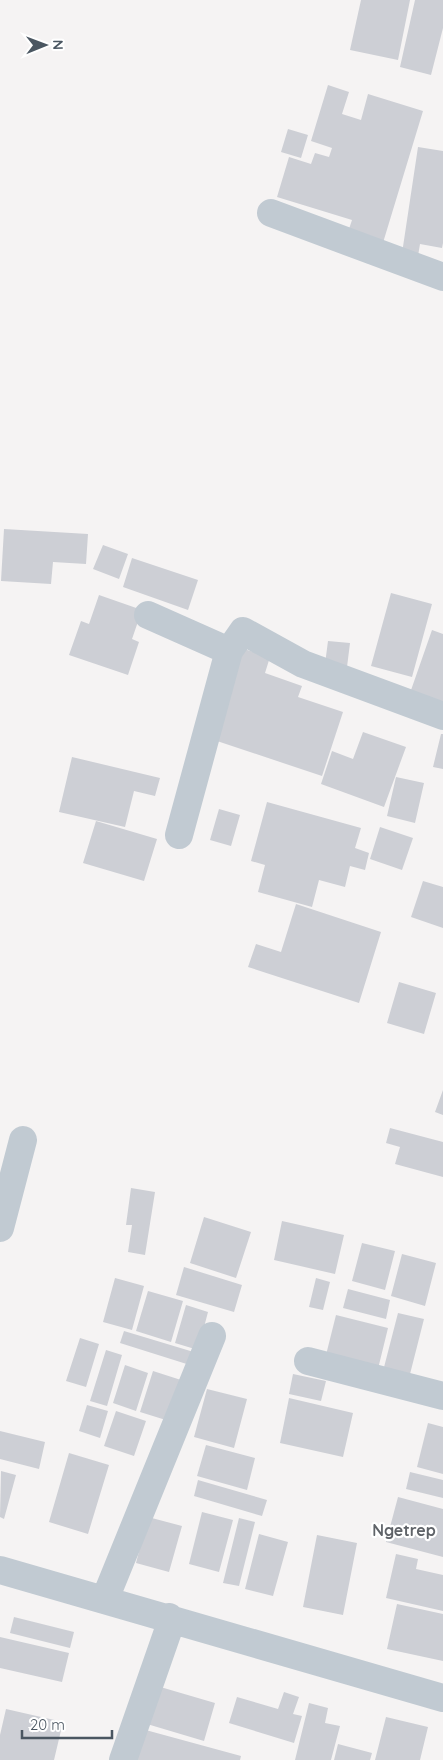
<svg xmlns="http://www.w3.org/2000/svg" width="443" height="1760" viewBox="0 0 443 1760" font-family="Quicksand,sans-serif">
<style>
.building{fill:#cdcfd5}
.lines{fill:none;stroke-linecap:round;stroke-linejoin:round}
.minor{stroke:#c1cad2;stroke-width:28}
.labels{text-anchor:middle;stroke-width:4.5;stroke-linejoin:round;paint-order:stroke}
.quarter-label{font-size:16px;font-weight:bold;fill:#5f6368;stroke:#fff}
</style>
<rect width="100%" height="100%" fill="#f5f3f3"/>
<!-- building -->
<path class="building" d="M 361,0 L 410,0 L 398,60 L 350,50 Z
M 415,0 L 443,0 L 443,28 L 431,75 L 400,67 Z
M 328,85 L 349,92 L 342,114 L 361,120 L 368,94 L 423,111 L 382,246 L 347,235 L 352,220 L 277,197 L 289,157 L 311,164 L 315,153 L 329,157 L 332,148 L 311,141 Z
M 288,129 L 308,135 L 301,158 L 281,152 Z
M 418,147 L 443,151 L 443,243 L 442,248 L 420,244 L 417,262 L 401,260 Z
M 4,529 L 88,534 L 86,564 L 53,562 L 51,584 L 1,581 Z
M 103,545 L 128,554 L 119,579 L 93,569 Z
M 132,558 L 198,580 L 188,610 L 123,587 Z
M 391,593 L 432,604 L 412,677 L 371,666 Z
M 99,595 L 142,610 L 132,639 L 139,642 L 128,675 L 69,655 L 81,621 L 89,624 Z
M 432,630 L 443,634 L 443,704 L 410,693 Z
M 328,641 L 350,643 L 347,667 L 325,664 Z
M 241,648 L 270,657 L 265,673 L 302,686 L 298,697 L 343,712 L 322,776 L 211,739 Z
M 363,732 L 406,747 L 384,807 L 321,784 L 332,751 L 353,759 Z
M 441,734 L 443,734 L 443,769 L 433,767 Z
M 72,757 L 160,778 L 155,796 L 134,791 L 125,827 L 59,812 Z
M 396,777 L 424,783 L 415,823 L 387,816 Z
M 267,802 L 361,828 L 355,848 L 369,853 L 365,870 L 350,866 L 345,887 L 319,880 L 312,907 L 258,892 L 265,865 L 251,861 Z
M 219,809 L 240,815 L 231,846 L 210,840 Z
M 96,821 L 157,839 L 144,881 L 83,863 Z
M 380,827 L 413,838 L 402,870 L 370,859 Z
M 423,881 L 443,887 L 443,928 L 411,917 Z
M 296,904 L 381,932 L 359,1003 L 248,967 L 256,944 L 281,952 Z
M 399,982 L 436,993 L 424,1034 L 387,1023 Z
M 443,1090 L 443,1115 L 435,1112 Z
M 390,1128 L 443,1142 L 443,1177 L 395,1164 L 400,1147 L 386,1143 Z
M 131,1188 L 155,1192 L 145,1255 L 128,1252 L 132,1225 L 126,1225 Z
M 204,1217 L 251,1232 L 236,1278 L 190,1263 Z
M 282,1221 L 344,1235 L 335,1274 L 274,1260 Z
M 362,1243 L 395,1251 L 385,1290 L 352,1281 Z
M 402,1254 L 436,1263 L 425,1306 L 391,1296 Z
M 184,1267 L 242,1285 L 234,1312 L 176,1295 Z
M 115,1278 L 144,1286 L 132,1330 L 103,1322 Z
M 316,1278 L 330,1282 L 323,1310 L 309,1307 Z
M 348,1289 L 390,1300 L 386,1319 L 343,1308 Z
M 148,1291 L 183,1301 L 171,1342 L 136,1331 Z
M 186,1305 L 208,1312 L 198,1350 L 175,1343 Z
M 398,1313 L 424,1319 L 408,1382 L 382,1375 Z
M 336,1315 L 388,1328 L 376,1377 L 324,1363 Z
M 124,1331 L 197,1353 L 193,1366 L 120,1343 Z
M 80,1338 L 99,1344 L 86,1387 L 66,1381 Z
M 106,1350 L 122,1355 L 107,1406 L 90,1401 Z
M 125,1365 L 148,1373 L 136,1411 L 113,1403 Z
M 153,1371 L 181,1380 L 169,1421 L 140,1412 Z
M 293,1374 L 326,1381 L 321,1401 L 289,1394 Z
M 207,1389 L 247,1399 L 234,1448 L 194,1437 Z
M 289,1398 L 353,1413 L 343,1457 L 280,1443 Z
M 87,1405 L 108,1411 L 100,1438 L 79,1431 Z
M 116,1411 L 146,1421 L 134,1456 L 104,1446 Z
M 428,1423 L 443,1427 L 443,1474 L 417,1467 Z
M 0,1431 L 45,1442 L 39,1469 L 0,1459 Z
M 206,1445 L 255,1458 L 247,1490 L 197,1476 Z
M 69,1453 L 109,1465 L 88,1534 L 49,1522 Z
M 1,1471 L 16,1475 L 4,1519 L 0,1517 Z
M 410,1472 L 443,1480 L 443,1498 L 406,1489 Z
M 198,1480 L 267,1500 L 262,1516 L 194,1496 Z
M 398,1497 L 443,1509 L 443,1557 L 386,1542 Z
M 202,1512 L 233,1520 L 219,1572 L 189,1564 Z
M 148,1517 L 182,1526 L 169,1572 L 136,1563 Z
M 239,1518 L 255,1522 L 239,1586 L 223,1583 Z
M 259,1534 L 288,1542 L 273,1596 L 245,1589 Z
M 317,1535 L 357,1543 L 343,1615 L 303,1607 Z
M 396,1554 L 418,1559 L 416,1569 L 443,1575 L 443,1611 L 386,1598 Z
M 397,1604 L 443,1614 L 443,1661 L 387,1649 Z
M 14,1617 L 74,1632 L 70,1648 L 10,1633 Z
M 0,1637 L 69,1653 L 62,1682 L 0,1668 Z
M 157,1686 L 215,1703 L 204,1741 L 147,1724 Z
M 284,1692 L 299,1697 L 293,1714 L 302,1716 L 294,1743 L 229,1723 L 237,1697 L 278,1709 Z
M 309,1703 L 328,1708 L 325,1723 L 340,1726 L 331,1760 L 295,1760 Z
M 6,1709 L 63,1722 L 54,1760 L 0,1760 L 0,1735 Z
M 386,1717 L 428,1727 L 420,1760 L 375,1760 Z
M 142,1729 L 241,1756 L 240,1760 L 134,1760 Z
M 338,1744 L 372,1753 L 370,1760 L 334,1760 Z"/>
<g class="lines">
<!-- minor -->
<path class="minor" d="M 271,213 L 443,277
M 148,615 L 229,651
M 179,835 L 229,651 L 243,631 L 303,664 L 443,716
M 0,1228 L 23,1140
M 308,1361 L 443,1396
M 0,1570 L 443,1698
M 105,1599 L 212,1336
M 123,1760 L 168,1631 L 169,1617"/>
</g>
<g class="labels">
<!-- quarter labels -->
<g class="quarter-label">
<text x="404" y="1536">Ngetrep</text>
</g>
</g>
<!-- north arrow -->
<g transform="translate(45 45) rotate(89)" stroke="#ffffff" stroke-width="4" paint-order="stroke">
<path d="M0-4L9 19L0 12L-9 19Z" fill="#4a5661"/>
<text y="-8" font-size="14" font-weight="bold" text-anchor="middle" fill="#4a5661">N</text>
</g>
<!-- scale -->
<path d="M22 1730v8h90v-8" fill="none" stroke="#4a5661" stroke-width="2.5"/>
<text x="30" y="1730" font-size="15" fill="#4a5661" stroke="#ffffff" stroke-width="4" paint-order="stroke">20 m</text>
</svg>
